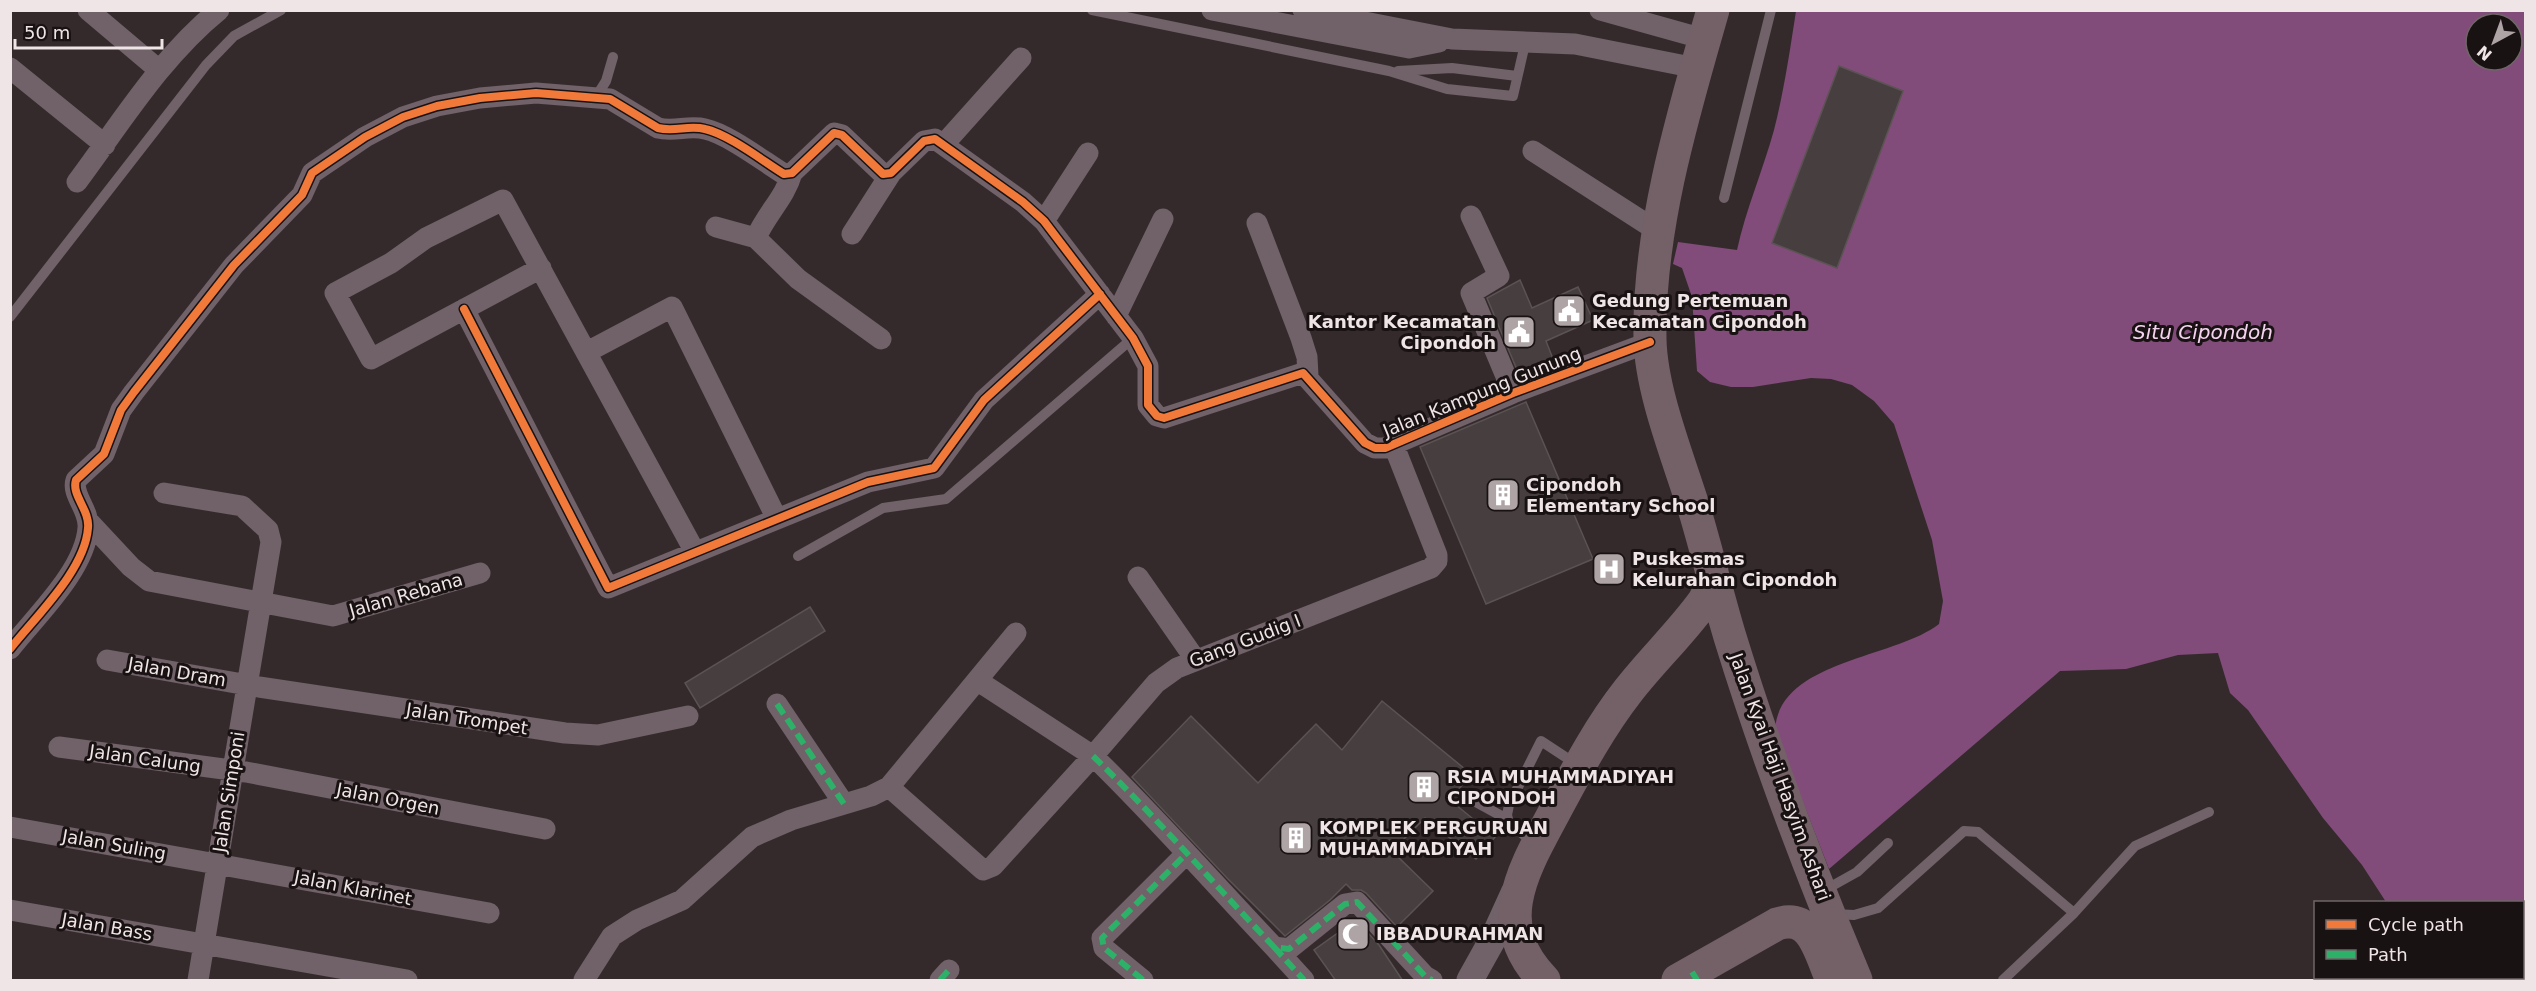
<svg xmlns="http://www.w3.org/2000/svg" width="2536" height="991" viewBox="0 0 2536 991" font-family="'DejaVu Sans',sans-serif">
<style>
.water{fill:#814c79;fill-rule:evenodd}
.building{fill:#473f3f;stroke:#5b5353;stroke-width:1.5}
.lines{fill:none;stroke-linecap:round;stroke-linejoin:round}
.service{stroke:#716168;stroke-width:10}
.minor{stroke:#716168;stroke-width:21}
.tertiary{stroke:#716168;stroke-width:27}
.primary{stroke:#746168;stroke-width:33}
.quiet{stroke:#2db169;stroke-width:6;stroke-dasharray:12 6;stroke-linecap:butt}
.cycleway-casing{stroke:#191213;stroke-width:11}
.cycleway{stroke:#f17a3a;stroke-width:8}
.labels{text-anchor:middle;stroke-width:6;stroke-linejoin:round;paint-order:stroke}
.poi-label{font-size:18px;font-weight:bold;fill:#f0e5e6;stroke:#191213;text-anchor:start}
.street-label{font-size:18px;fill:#f0e5e6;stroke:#191213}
.water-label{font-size:20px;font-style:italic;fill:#f5d3ef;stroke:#191213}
</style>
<rect width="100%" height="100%" fill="#342a2c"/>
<!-- water -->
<path class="water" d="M 1796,11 L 2525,11 L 2525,980 L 2380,980 L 2378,978 L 2522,978 L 2522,902 L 2386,902 L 2362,865 L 2323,818 L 2248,710 L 2230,693 L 2218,653 L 2178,655 L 2126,669 L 2060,671 L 1829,869 L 1775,730 C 1779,660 1894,659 1939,624 L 1943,601 L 1932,540 L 1894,424 L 1874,401 L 1852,385 L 1831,379 L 1811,378 L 1753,387 L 1731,387 L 1710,382 L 1697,371 L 1692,297 L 1682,268 L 1673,264 L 1678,242 L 1737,250 C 1746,209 1763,170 1774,130 C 1784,91 1790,50 1796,11 ZM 2476,24 L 2512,24 L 2512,60 L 2476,60 Z"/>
<!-- building -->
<path class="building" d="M 1839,66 L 1903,91 L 1837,268 L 1772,243 Z
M 1520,280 L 1532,308 L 1578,287 L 1593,320 L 1546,341 L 1555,364 L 1520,377 L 1487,298 Z
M 1526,402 L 1593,559 L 1486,604 L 1420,447 Z
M 810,607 L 825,631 L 700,708 L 685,683 Z
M 1382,701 L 1471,774 L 1450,800 L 1495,837 L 1476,859 L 1425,818 L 1392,851 L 1433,891 L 1397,927 L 1366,893 L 1361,890 L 1352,890 L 1346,884 L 1330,900 L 1285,936 L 1227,878 L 1132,777 L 1191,716 L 1258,783 L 1316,724 L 1342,750 Z
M 1356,920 L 1379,945 L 1403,981 L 1336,981 L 1314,950 Z"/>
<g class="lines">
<!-- service -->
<path class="service" d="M 1092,10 L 1389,71 L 1447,89 L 1513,96 L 1525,44
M 1398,71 L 1452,68 L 1517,76
M 596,97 L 606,81 L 613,57
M 1724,198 L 1771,10
M 10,317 L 206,65 L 234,36 L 281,10
M 798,556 L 883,508 L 946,499 L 1133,338
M 1465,796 L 1507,819
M 1534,843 L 1509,823 L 1507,815 L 1509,805 L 1541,741 L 1576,764
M 1823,891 L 1857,872 L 1888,843
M 1834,914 L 1854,915 L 1878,908 L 1964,831 L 1978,832 L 2074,913
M 2003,980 L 2074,913 L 2135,846 L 2209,812"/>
<!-- minor -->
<path class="minor" d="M 88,10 L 159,70
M 1212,10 L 1409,48 L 1439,42
M 1303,10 L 1452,39 L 1575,44 L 1696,68
M 1600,10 L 1704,39
M 10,68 L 105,145
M 944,144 L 1021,58
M 1533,151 L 1659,232
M 792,173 C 785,198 766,214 756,238 L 798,279 L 881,339
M 77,182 C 121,123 161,57 219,10
M 1471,216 L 1499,276 L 1471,293 L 1513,393
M 1044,221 L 1088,153
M 1257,223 L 1301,338 L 1307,357 L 1308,376
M 716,227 L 756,238
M 852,234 L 891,173
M 541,268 L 371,359 L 335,293 L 391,263 L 426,238 L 503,200 L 695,552
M 464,309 L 608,588 L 868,482 L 934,468 L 984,400 L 1100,294
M 1116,316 L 1163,219
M 587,352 L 672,307 L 777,519
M 164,493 L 242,506 L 268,530 L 271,542 L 198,980
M 89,522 L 131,567 L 149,581 L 333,616 L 480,573
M 1138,577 L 1195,659
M 10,649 C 36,616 85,570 88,528 C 90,510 71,495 76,480 L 104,454 L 121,410 L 134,392 L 234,265 L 302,195 L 312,173 L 365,137 L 403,117 L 437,106 L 480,98 L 536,93 L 610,99 L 658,128 C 674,132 689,125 705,129 C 728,134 763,161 784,174 L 792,173 L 834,133 L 842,135 L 883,174 L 891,173 L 924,141 L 935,139 L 1023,202 L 1044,221 L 1133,338 L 1148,366 L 1148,405 L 1157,416 L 1164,418 L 1303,373 L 1365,443 L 1375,448 L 1385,448 L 1513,393 L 1650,342
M 107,660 L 259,687 L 565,733 L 598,735 L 688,716
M 978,681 L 1093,756 L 1156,683 L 1177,668 L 1431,568 L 1437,561 L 1437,555 L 1394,446
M 777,704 L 844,804
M 59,747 L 246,772 L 545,829
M 889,787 L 983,870 L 993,866 L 1093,756 C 1156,817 1214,884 1274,947 L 1289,949 L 1345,904 L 1357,902 L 1425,976 L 1432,980
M 10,827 L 489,913
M 10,910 L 407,980
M 1274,947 L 1304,980
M 584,980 L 612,936 L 637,920 L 682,900 L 752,837 L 791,820 L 871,796 L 889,787 L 1016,633
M 940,980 L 949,970
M 1143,980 L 1104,948 L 1102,938 L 1186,854"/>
<!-- tertiary -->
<path class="tertiary" d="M 1470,980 L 1494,937 L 1514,893"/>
<!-- primary -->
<path class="primary" d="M 1713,10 C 1683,114 1648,230 1650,339 C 1651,393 1680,462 1696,515 C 1708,556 1718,597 1730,637 C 1766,754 1809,868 1856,980
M 1544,980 C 1489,924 1524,869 1555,811 C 1577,770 1599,728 1628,691 C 1652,660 1681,633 1704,601 L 1711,587 L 1712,571
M 1678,980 L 1777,924 C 1811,913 1819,949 1829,973"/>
<!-- quiet -->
<path class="quiet" d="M 777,704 L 844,804
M 1093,756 C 1156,817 1214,884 1274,947 L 1289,949 L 1345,904 L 1357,902 L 1425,976 L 1432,980
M 1274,947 L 1304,980
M 1692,972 L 1697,980
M 940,980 L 949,970
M 1143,980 L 1104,948 L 1102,938 L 1186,854"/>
<!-- cycleway casing -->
<g class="cycleway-casing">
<path id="cycleway" d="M 464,309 L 608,588 L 868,482 L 934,468 L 984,400 L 1100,294
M 10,649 C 36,616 85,570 88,528 C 90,510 71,495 76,480 L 104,454 L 121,410 L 134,392 L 234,265 L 302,195 L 312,173 L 365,137 L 403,117 L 437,106 L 480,98 L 536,93 L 610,99 L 658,128 C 674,132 689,125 705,129 C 728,134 763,161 784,174 L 792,173 L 834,133 L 842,135 L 883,174 L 891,173 L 924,141 L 935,139 L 1023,202 L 1044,221 L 1133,338 L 1148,366 L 1148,405 L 1157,416 L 1164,418 L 1303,373 L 1365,443 L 1375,448 L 1385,448 L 1513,393 L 1650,342"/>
</g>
<!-- cycleway -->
<use href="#cycleway" class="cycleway"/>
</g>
<!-- icons -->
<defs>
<g id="civic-square" transform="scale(1.725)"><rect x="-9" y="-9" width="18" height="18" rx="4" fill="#aea4a5" stroke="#191213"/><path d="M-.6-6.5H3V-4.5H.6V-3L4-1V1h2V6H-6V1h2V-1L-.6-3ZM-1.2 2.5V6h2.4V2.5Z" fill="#fff"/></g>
<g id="building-square" transform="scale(1.725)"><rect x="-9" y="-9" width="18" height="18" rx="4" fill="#aea4a5" stroke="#191213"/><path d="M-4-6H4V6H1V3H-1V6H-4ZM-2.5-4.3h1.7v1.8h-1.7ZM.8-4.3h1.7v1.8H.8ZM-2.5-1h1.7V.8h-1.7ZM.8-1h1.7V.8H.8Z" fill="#fff"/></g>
<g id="hospital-square" transform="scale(1.725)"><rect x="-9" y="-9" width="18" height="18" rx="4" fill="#aea4a5" stroke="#191213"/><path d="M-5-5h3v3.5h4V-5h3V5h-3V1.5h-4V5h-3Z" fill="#fff"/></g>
<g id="mosque-square" transform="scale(1.725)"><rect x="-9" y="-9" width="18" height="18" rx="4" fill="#aea4a5" stroke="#191213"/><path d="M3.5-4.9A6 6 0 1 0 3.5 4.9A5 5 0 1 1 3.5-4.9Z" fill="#fff"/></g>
</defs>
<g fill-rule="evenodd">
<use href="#civic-square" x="1569" y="311"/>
<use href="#civic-square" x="1519" y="332"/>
<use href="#building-square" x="1503" y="495"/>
<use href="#hospital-square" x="1609" y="569"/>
<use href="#building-square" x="1424" y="787"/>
<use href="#building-square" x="1296" y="838"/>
<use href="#mosque-square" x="1353" y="934"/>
</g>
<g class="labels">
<!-- poi labels -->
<g class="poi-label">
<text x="1592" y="307">Gedung Pertemuan<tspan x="1592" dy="21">Kecamatan Cipondoh</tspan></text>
<text x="1496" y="328" text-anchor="end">Kantor Kecamatan<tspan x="1496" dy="21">Cipondoh</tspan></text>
<text x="1526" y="491">Cipondoh<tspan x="1526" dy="21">Elementary School</tspan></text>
<text x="1632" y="565">Puskesmas<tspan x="1632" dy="21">Kelurahan Cipondoh</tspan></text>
<text x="1447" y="783">RSIA MUHAMMADIYAH<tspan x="1447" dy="21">CIPONDOH</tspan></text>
<text x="1319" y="834">KOMPLEK PERGURUAN<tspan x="1319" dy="21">MUHAMMADIYAH</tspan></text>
<text x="1376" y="940">IBBADURAHMAN</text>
</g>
<!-- street labels -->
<g class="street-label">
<text transform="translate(1482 392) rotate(-22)" y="6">Jalan Kampung Gunung</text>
<text transform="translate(406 595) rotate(-16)" y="6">Jalan Rebana</text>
<text transform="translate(1245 641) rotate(-21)" y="6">Gang Gudig I</text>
<text transform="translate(177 672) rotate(10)" y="6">Jalan Dram</text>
<text transform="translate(467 719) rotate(9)" y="6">Jalan Trompet</text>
<text transform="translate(145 759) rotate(8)" y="6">Jalan Calung</text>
<text transform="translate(1780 777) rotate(70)" y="6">Jalan Kyai Haji Hasyim Ashari</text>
<text transform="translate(229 792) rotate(-81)" y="6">Jalan Simponi</text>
<text transform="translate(388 799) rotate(11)" y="6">Jalan Orgen</text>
<text transform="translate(114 845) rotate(10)" y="6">Jalan Suling</text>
<text transform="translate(353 888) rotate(11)" y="6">Jalan Klarinet</text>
<text transform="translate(107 927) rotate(10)" y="6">Jalan Bass</text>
</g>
<!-- water labels -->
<g class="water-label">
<text x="2203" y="339">Situ Cipondoh</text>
</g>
</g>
<!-- border -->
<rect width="2536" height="991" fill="none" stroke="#f0e5e6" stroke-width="24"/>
<!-- legend -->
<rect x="2314" y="901" width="210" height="78" fill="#191213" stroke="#6f6667" stroke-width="1.5"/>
<rect x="2326" y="920" width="30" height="9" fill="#f17a3a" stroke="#6f6667" stroke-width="1.5"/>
<text x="2368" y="931" font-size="18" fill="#f0e5e6">Cycle path</text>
<rect x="2326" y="950" width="30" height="9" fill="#2db169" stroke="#6f6667" stroke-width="1.5"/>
<text x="2368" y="961" font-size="18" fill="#f0e5e6">Path</text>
<!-- north arrow -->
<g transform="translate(2494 42) rotate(221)"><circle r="28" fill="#191213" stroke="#6f6667" stroke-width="1.5"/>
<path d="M0-4.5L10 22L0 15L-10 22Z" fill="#aea4a5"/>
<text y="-9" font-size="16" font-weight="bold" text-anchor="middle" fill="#f0e5e6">N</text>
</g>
<!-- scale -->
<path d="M15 39v9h147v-9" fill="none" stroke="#f0e5e6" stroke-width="3"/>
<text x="24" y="39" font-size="18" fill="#f0e5e6" stroke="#191213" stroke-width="4.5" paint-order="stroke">50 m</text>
</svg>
